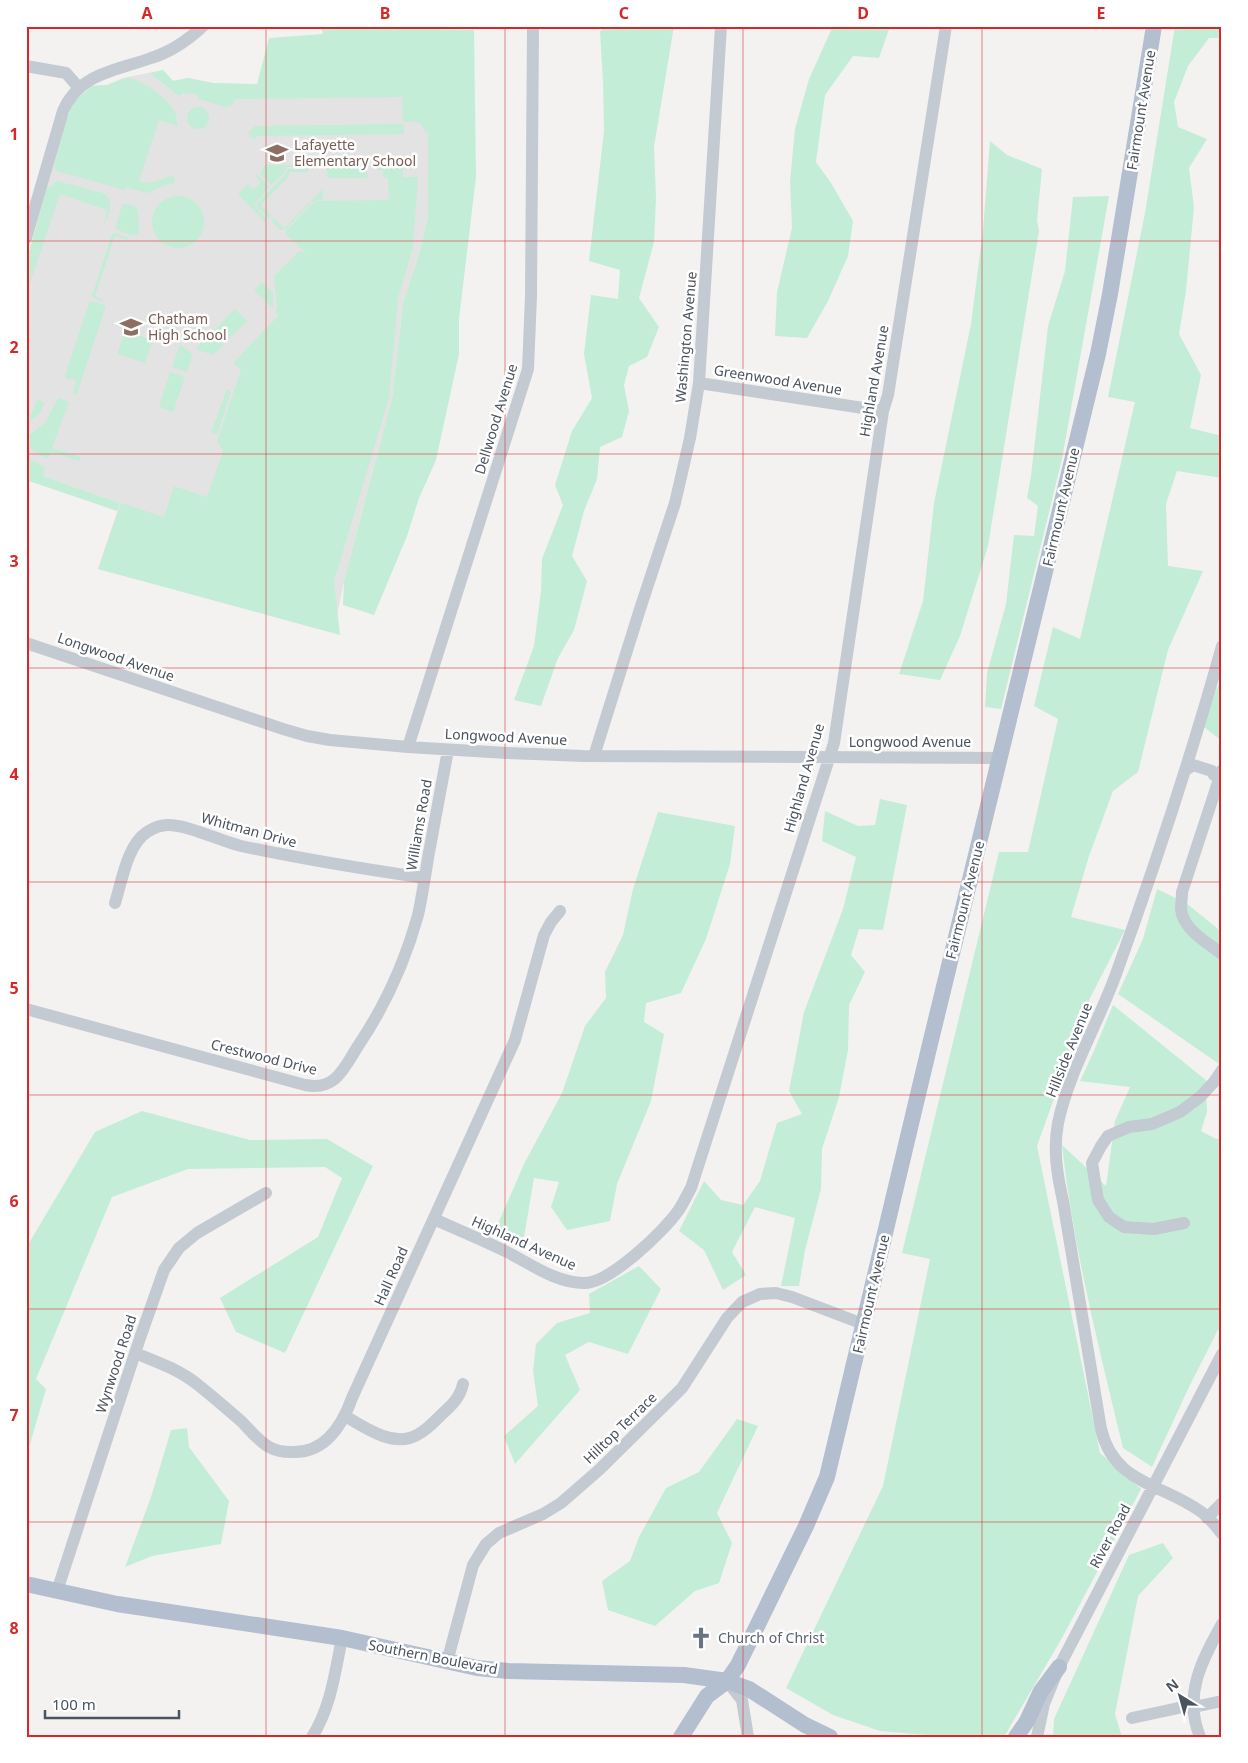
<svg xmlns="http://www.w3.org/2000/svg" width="1248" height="1763" viewBox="0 0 1248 1763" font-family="'Noto Sans',sans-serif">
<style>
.education{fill:#e4e3e3}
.green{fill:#c3edd7}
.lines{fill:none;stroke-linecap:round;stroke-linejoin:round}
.minor{stroke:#c3cad2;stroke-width:12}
.major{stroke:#b3bece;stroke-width:16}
.grid{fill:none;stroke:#d62828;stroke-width:1;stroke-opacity:0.55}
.labels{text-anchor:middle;stroke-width:5;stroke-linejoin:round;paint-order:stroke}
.street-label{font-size:14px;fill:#4a535e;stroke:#fff}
.education-label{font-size:14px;fill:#785e54;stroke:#fff;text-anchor:start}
.worship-label{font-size:14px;fill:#5b616d;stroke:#fff;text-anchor:start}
.neatline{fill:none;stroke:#d62828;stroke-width:2}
.grid-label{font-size:16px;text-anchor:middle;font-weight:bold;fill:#d62828}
</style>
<rect width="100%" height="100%" fill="#f3f2f1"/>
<!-- education -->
<path class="education" d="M 163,70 L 173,81 L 188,78 L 213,83 L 239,84 L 415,86 L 427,103 L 429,146 L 428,217 L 419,254 L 403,303 L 392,398 L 344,581 L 334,630 L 98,569 L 120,503 L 26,470 L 26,263 L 66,119 L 92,86 L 107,85 L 123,78 Z"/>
<!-- green -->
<path class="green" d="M 321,26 L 474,30 L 476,177 L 459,319 L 459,354 L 436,460 L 419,498 L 407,536 L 374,615 L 343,605 L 344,581 L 392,398 L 403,303 L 419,254 L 428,217 L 428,132 L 425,132 C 422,120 414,121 403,122 L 402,97 L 234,99 L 233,105 L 224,107 L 199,99 L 197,94 L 183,93 L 179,96 L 150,73 L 163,70 L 173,81 L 188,78 L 213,83 L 257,84 L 269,38 L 323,34 Z
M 607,26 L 674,26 L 654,147 L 656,198 L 654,242 L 639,298 L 659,327 L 647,357 L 629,366 L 624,385 L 629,411 L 622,437 L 600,447 L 597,479 L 584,511 L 572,556 L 587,581 L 574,630 L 558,658 L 541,706 L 514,700 L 534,646 L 541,591 L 542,559 L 563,505 L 555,485 L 572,431 L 592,398 L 584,354 L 591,295 L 618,299 L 620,270 L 589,261 L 604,131 L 603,81 L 600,31 Z
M 833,26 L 890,26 L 879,58 L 853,56 L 825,95 L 816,162 L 831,183 L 853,221 L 848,256 L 828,301 L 807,338 L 775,336 L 777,292 L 792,228 L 790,181 L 795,129 L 809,79 Z
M 1175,26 L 1222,26 L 1222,38 L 1209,38 L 1188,66 L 1174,102 L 1178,127 L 1207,139 L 1189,168 L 1194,207 L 1186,291 L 1179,334 L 1201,375 L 1190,428 L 1222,436 L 1222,478 L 1177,471 L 1166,504 L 1168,566 L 1203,571 L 1168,650 L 1138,772 L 1113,791 L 1089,856 L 1071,917 L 1125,930 L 1090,998 L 1037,1146 L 1100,1453 L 1141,1489 L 1062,1638 L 1004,1737 L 947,1737 L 880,1731 L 833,1715 L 786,1688 L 883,1486 L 930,1259 L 902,1253 L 999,852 L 1028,852 L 1058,719 L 1034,706 L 1053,627 L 1080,639 L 1135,402 L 1108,397 L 1145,213 Z
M 129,77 L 130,79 C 141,79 165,98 172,107 C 176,113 177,119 178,126 L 159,120 L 139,181 C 152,186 161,177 174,176 L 175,183 L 165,185 L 147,193 L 126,187 L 125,190 L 57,171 L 54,166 L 66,121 L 74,101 L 92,86 L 107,85 Z
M187 118a11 11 0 1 1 22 0a11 11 0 1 1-22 0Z
M 404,124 L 404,134 L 258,136 L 254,140 L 248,133 L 255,126 Z
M 990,141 L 1007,155 L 1042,169 L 1037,220 L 1039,231 L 988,546 L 960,636 L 940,680 L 899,674 L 923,601 L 934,503 L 971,324 L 983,230 Z
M 367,164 L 367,178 L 327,178 L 327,165 Z
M 377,164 L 403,164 L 403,177 L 418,177 L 413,247 L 398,298 L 389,398 L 334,581 L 340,635 L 98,569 L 121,503 L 164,517 L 174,486 L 207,497 L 223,451 L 217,441 L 241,370 L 233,363 L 279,315 L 275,312 L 277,310 L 274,276 L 299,251 L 302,252 L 304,251 L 315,260 L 286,235 L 286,231 L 312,204 L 319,201 L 389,200 L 388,178 L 383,178 L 383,170 L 377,170 Z
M 265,165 L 308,165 L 308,167 L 287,167 L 282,175 L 271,185 L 260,174 Z
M 288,169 L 308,169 L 308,172 L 289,172 L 289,176 L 261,205 L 271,215 L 269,218 L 257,207 L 257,203 L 284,176 Z
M 257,174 L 269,187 L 255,204 L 256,208 L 267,219 L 265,222 L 238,194 L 248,184 L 253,189 L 261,182 L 255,176 Z
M 57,181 L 103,193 C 115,201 110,214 104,224 L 107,210 L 60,194 L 26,295 L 26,263 L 47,187 L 49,188 Z
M 323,189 L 323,199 L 312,202 L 286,229 L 281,230 L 271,221 L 274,218 L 284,228 Z
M152 222a26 26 0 1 1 52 0a26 26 0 1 1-52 0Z
M 1109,196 L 1062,459 L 1001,709 L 985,707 L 987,673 L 1006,604 L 1014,535 L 1034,536 L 1038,506 L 1027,498 L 1031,476 L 1048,326 L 1065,271 L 1073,197 Z
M 126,204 L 134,206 L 138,210 L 139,234 L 133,236 L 115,229 L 122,205 Z
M 115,233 L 127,237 L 128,240 L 115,236 L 95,296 L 104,300 L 104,302 L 94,298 L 92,296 L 112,234 Z
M 262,282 L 273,293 L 273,309 L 254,290 Z
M 92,301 L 106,306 L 76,396 L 73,393 L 76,383 L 74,380 L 67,379 L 65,375 L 89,303 Z
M 235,309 L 247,321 L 213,355 L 195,349 Z
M 125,331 L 153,340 L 145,363 L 117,354 Z
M 180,344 L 193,355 L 187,372 L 172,367 Z
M 170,372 L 185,377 L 173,412 L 159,407 Z
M 227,389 L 231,392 L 218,433 L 214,434 L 211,432 Z
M 58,398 L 69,402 L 52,448 L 81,457 L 79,461 L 52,452 L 49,457 L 46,458 L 34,451 L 26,444 L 26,437 L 45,423 Z
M 37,399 L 45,403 L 38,415 L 26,425 L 26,414 L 31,415 Z
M 26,457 L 45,467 L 43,476 L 120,503 L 117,511 L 26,480 Z
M 1222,677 L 1222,741 L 1200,724 Z
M 880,799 L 907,805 L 883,930 L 859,929 L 851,955 L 865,972 L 849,1005 L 848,1050 L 839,1097 L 822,1149 L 821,1189 L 805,1250 L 799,1286 L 781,1286 L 795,1218 L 755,1207 L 732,1252 L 746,1275 L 723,1290 L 704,1250 L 679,1231 L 704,1181 L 721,1200 L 743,1205 L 760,1181 L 777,1123 L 802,1114 L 789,1091 L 804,1012 L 843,909 L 856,857 L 822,841 L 825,811 L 858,826 L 875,825 Z
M 658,812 L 735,826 L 730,864 L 706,939 L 681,993 L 646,1003 L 644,1022 L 664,1034 L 651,1101 L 617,1184 L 610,1221 L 567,1230 L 551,1207 L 559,1182 L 534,1178 L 522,1249 L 493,1235 L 524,1164 L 562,1093 L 585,1026 L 606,998 L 605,972 L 623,935 L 633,889 Z
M 1157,889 L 1186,903 L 1222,932 L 1222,1066 L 1118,994 L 1143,939 Z
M 1113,1005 L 1207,1081 L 1206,1089 L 1207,1112 L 1201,1131 L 1216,1139 L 1222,1138 L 1222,1322 L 1189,1387 L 1152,1467 L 1123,1448 C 1099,1348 1073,1247 1062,1145 L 1106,1186 L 1115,1121 L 1130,1087 L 1080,1081 L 1093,1053 Z
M 142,1111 L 250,1140 L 327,1139 L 373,1166 L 285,1353 L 236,1332 L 220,1298 L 318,1237 L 342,1178 L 325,1167 L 188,1169 L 112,1197 L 36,1379 L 46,1389 L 26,1458 L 26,1248 L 95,1132 Z
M 639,1266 L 661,1289 L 628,1354 L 589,1342 L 565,1355 L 580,1390 L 515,1464 L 504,1436 L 538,1406 L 533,1371 L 536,1344 L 557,1323 L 590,1313 L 589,1294 Z
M 737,1419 L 758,1426 L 717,1513 L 732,1543 L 719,1583 L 695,1591 L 655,1626 L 608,1610 L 602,1581 L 630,1561 L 639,1537 L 666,1488 L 699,1472 Z
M 187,1428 L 189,1447 L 229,1501 L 221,1544 L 152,1556 L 125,1567 L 151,1497 L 171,1430 Z
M 1163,1543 L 1173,1558 L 1138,1596 L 1115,1714 L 1122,1737 L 1053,1737 L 1054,1719 L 1129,1555 Z"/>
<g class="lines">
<!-- minor -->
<path class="minor" d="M 26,66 L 66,73 L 79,88
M 26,238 L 63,111 C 79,73 116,71 151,58 C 171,52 188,40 203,26
M 699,383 L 883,411
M 26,643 L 283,729 L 307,736 L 330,740 L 408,747 L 507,753 L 583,756 L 1000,758
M 1222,646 C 1191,757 1155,866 1116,974 C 1098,1024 1069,1071 1058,1123 C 1053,1150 1057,1174 1063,1201 L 1101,1429 C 1114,1484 1161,1483 1200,1511 C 1209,1517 1216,1526 1222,1534
M 408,747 L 528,369 L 531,296 L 533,26
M 594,756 L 640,609 L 675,503 L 690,438 L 699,383 L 721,26
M 1189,768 L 1193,765 L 1212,771 L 1214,775 L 1219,777
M 1222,770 L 1182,892 C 1182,898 1181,904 1181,909 C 1183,930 1207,942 1222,954
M 115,903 C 122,881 127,845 147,832 C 153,828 161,825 168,825 C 189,825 220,841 241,846 C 302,859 363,869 425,878
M 26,1009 L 305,1085 C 336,1091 344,1068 358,1046 C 385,1006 405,962 418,915 C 422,897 425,877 428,858 C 435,822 441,786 448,750
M 434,1219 C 458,1230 483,1240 507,1252 C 531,1264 556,1283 584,1283 C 609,1284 664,1231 678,1211 C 683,1204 687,1195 691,1188 L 834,743 L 883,411 L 888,395 L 946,26
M 1184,1223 L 1154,1229 L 1124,1227 L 1109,1217 L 1098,1200 L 1092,1163 L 1101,1146 L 1108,1136 L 1129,1127 L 1152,1124 L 1180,1112 L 1200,1097 L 1214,1082 L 1222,1070
M 135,1353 C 157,1362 178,1369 197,1384 C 212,1396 226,1408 241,1421 C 250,1430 258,1441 269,1447 C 276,1451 283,1452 291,1452 C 324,1454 342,1426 352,1398 L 515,1040 L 544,935 L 551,922 L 560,911
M 345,1416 C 365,1428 394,1448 417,1435 C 427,1430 434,1422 441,1415 C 451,1406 460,1398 463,1384
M 1207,1518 L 1222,1503
M 57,1591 L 140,1338 L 164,1270 L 179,1248 L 197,1233 L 266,1193
M 447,1662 L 473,1565 L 486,1544 L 499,1533 L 543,1514 L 561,1503 L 600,1469 L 682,1388 L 727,1318 L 742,1302 L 760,1294 L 776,1293 L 792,1297 L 863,1324
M 727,1681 L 742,1700 L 748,1737
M 1132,1718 L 1183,1707 L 1194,1707 L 1222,1701
M 312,1737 C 331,1707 335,1672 342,1638
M 1037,1737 L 1044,1704 L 1059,1667 L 1222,1354
M 1200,1737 C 1183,1695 1202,1660 1222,1624"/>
<!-- major -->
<path class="major" d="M 26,1584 L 117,1604 L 342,1638 L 477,1668 L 508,1671 L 684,1675 L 727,1681 L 749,1689 L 805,1725 L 830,1737
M 681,1737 L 707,1696 L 727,1681 L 738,1665 L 806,1526 L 827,1477 L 930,1044 L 1098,354 L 1110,294 L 1154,26
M 1016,1737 L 1027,1721 L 1041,1691 L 1059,1667"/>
</g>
<!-- grid -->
<path class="grid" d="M 266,26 L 266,1737M 505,26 L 505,1737M 743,26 L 743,1737M 982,26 L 982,1737M 26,241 L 1222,241M 26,454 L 1222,454M 26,668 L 1222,668M 26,882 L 1222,882M 26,1095 L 1222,1095M 26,1309 L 1222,1309M 26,1522 L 1222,1522"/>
<!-- icons -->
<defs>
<g id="school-bare" transform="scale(1.725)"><path d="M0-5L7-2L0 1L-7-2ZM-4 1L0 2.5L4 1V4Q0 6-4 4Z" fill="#8d6e63" stroke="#fff" stroke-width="2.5" paint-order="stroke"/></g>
<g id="church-bare" transform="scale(1.725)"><path d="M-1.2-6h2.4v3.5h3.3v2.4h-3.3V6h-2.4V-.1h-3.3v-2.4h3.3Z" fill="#6b7280" stroke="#fff" stroke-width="2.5" paint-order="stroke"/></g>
</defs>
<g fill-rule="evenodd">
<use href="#school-bare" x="277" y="153"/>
<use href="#school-bare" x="131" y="327"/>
<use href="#church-bare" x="701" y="1638"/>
</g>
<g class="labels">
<!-- street labels -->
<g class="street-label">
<text transform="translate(1141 110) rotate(-81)" y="5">Fairmount Avenue</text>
<text transform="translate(686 337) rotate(-85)" y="5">Washington Avenue</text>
<text transform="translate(778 380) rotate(9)" y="5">Greenwood Avenue</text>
<text transform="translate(874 381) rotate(-80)" y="5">Highland Avenue</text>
<text transform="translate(496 419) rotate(-73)" y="5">Dellwood Avenue</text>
<text transform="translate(1061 507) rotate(-77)" y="5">Fairmount Avenue</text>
<text transform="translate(116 657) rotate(19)" y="5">Longwood Avenue</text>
<text transform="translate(506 737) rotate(3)" y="5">Longwood Avenue</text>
<text x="910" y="747">Longwood Avenue</text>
<text transform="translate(804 778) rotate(-74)" y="5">Highland Avenue</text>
<text transform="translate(419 825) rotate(-80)" y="5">Williams Road</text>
<text transform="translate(249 830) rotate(15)" y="5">Whitman Drive</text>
<text transform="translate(965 900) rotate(-76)" y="5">Fairmount Avenue</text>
<text transform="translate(1069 1050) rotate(-68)" y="5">Hillside Avenue</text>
<text transform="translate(264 1057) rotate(14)" y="5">Crestwood Drive</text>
<text transform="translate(524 1243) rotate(24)" y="5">Highland Avenue</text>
<text transform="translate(391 1276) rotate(-66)" y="5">Hall Road</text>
<text transform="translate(871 1294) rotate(-77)" y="5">Fairmount Avenue</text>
<text transform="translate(116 1364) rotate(-72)" y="5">Wynwood Road</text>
<text transform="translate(620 1428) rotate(-44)" y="5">Hilltop Terrace</text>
<text transform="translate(1110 1536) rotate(-62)" y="5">River Road</text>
<text transform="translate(433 1657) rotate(11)" y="5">Southern Boulevard</text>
</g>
<!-- education labels -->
<g class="education-label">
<text x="294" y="150">Lafayette<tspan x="294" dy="16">Elementary School</tspan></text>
<text x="148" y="324">Chatham<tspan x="148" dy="16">High School</tspan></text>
</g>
<!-- worship labels -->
<g class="worship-label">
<text x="718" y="1643">Church of Christ</text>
</g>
</g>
<!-- border -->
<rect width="1248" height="1763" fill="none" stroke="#ffffff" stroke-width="55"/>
<!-- north arrow -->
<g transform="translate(1180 1696) rotate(323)" stroke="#ffffff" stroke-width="4" paint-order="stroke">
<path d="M0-4L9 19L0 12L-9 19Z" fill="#4a535e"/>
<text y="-8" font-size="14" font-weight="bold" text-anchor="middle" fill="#4a535e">N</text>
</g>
<!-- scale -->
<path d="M45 1710v8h134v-8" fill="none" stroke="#4a535e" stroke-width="2.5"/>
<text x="52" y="1710" font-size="15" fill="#4a535e" stroke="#ffffff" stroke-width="4" paint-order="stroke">100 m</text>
<rect x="28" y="28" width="1192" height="1708" class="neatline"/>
<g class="grid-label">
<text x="147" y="19">A</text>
<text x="385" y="19">B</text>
<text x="624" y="19">C</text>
<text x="863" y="19">D</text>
<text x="1101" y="19">E</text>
<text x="14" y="140">1</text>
<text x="14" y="353">2</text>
<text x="14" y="567">3</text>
<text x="14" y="780">4</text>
<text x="14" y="994">5</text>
<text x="14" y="1207">6</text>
<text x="14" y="1421">7</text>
<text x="14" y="1634">8</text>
</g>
</svg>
